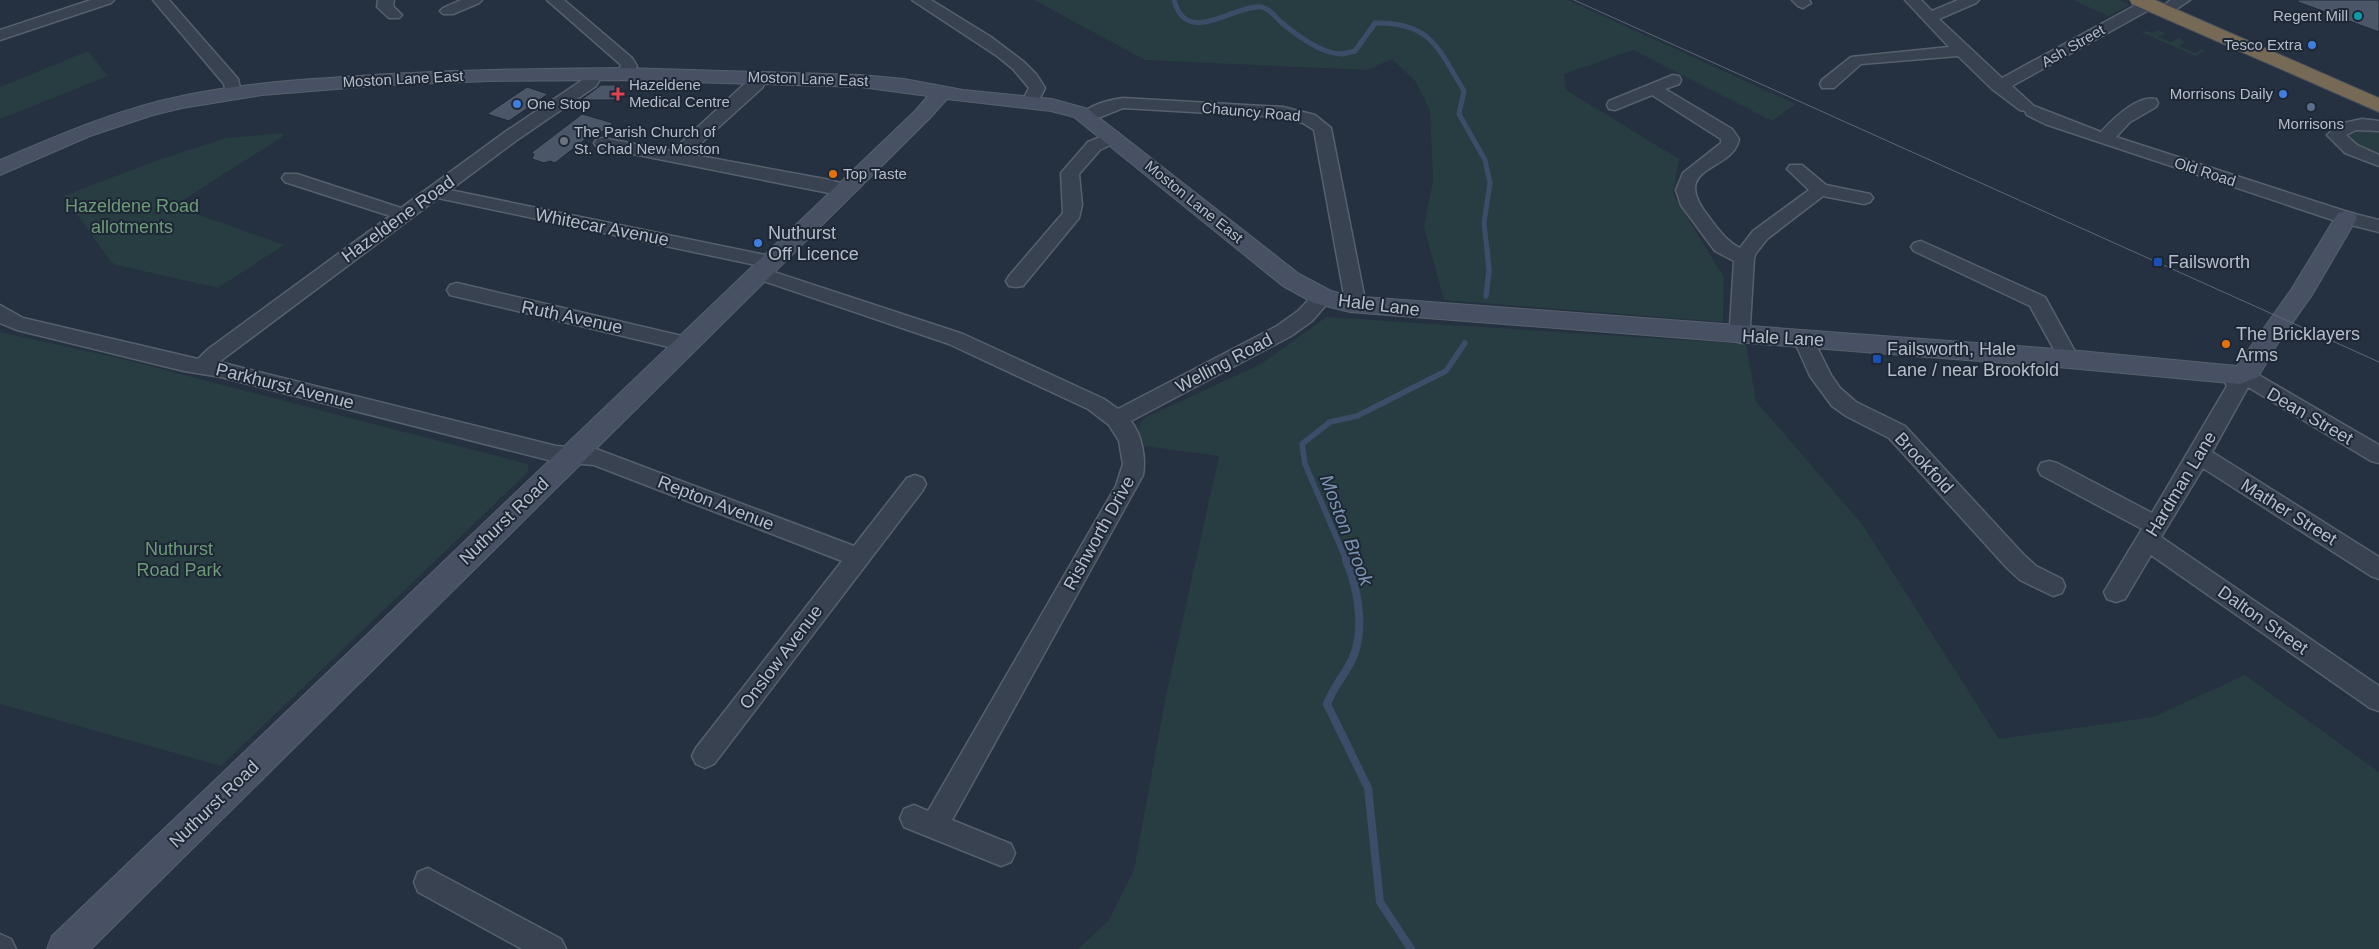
<svg xmlns="http://www.w3.org/2000/svg" width="2379" height="949" viewBox="0 0 2379 949" font-family="Arial,sans-serif">
<style>
.green{fill:#273d41}
.lines{fill:none;stroke-linecap:round;stroke-linejoin:round}
.stream-far2{stroke:#3b4d69;stroke-width:5}
.stream-far1{stroke:#3b4d69;stroke-width:5.5}
.stream{stroke:#3b4d69;stroke-width:8}
.building{fill:#4b5769;stroke:#202937}
.street-casing{stroke:#57606d;stroke-width:3}
.secondary-casing{stroke:#57606d;stroke-width:2}
.highway-casing{stroke:#444d5a;stroke-width:2}
.street{fill:#394250;fill-rule:evenodd}
.secondary{fill:#475163;fill-rule:evenodd}
.highway{fill:#766a56;fill-rule:evenodd}
.tram{stroke:#5b6677;stroke-width:1}
.culture-dot{fill:#0f9aa8;stroke:#1e2735;stroke-width:2}
.shop-dot{fill:#3f7fe0;stroke:#1e2735;stroke-width:2}
.health-dot{fill:#e0444e;stroke:#1e2735;stroke-width:2}
.service-dot{fill:#5c6f8a;stroke:#1e2735;stroke-width:2}
.worship-dot{fill:#6b7280;stroke:#1e2735;stroke-width:2}
.food-dot{fill:#e8710a;stroke:#1e2735;stroke-width:2}
.transit-dot{fill:#1a4fb4;stroke:#1e2735;stroke-width:2}
.labels{text-anchor:middle;stroke-width:4;stroke-linejoin:round;paint-order:stroke}
.far-poi-label{font-size:15px;fill:#b6bdca;stroke:#1e2735;text-anchor:start}
.far-street-label{font-size:15px;fill:#b6bdca;stroke:#1e2735}
.park-label{font-size:18px;fill:#6d9b78;stroke:#1e2735}
.street-label{font-size:18px;fill:#b6bdca;stroke:#1e2735}
.poi-label{font-size:18px;fill:#b6bdca;stroke:#1e2735;text-anchor:start}
.water-label{font-size:19px;font-style:italic;fill:#7d93b2;stroke:#1e2735}
</style>
<rect width="100%" height="100%" fill="#253040"/>
<!-- green -->
<path class="green" d="M 1034,0 L 1568,0 L 1796,104 L 1772,121 L 1633,50 L 1564,74 L 1566,90 L 1679,159 L 1673,194 L 1724,277 L 1723,322 L 1444,300 L 1424,227 L 1433,180 L 1430,111 L 1416,82 L 1392,59 L 1367,70 L 1145,60 Z
M 2073,0 L 2120,0 L 2130,5 L 2108,16 Z
M 2158,30 L 2165,33 L 2158,37 L 2171,42 L 2179,38 L 2186,42 L 2179,46 L 2195,53 L 2202,49 L 2205,51 L 2195,56 L 2141,32 L 2147,31 L 2152,33 Z
M 88,51 L 108,76 L 0,119 L 0,87 Z
M 2360,128 L 2379,129 L 2379,157 L 2367,154 L 2346,137 L 2351,131 Z
M 284,133 L 282,137 L 174,206 L 284,245 L 218,288 L 117,265 L 111,262 L 64,196 L 155,161 L 226,138 Z
M 1326,317 L 1746,344 L 1756,401 L 1862,524 L 1999,739 L 2153,717 L 2245,675 L 2379,772 L 2379,949 L 1078,949 L 1109,920 L 1134,870 L 1166,695 L 1219,456 L 1144,446 C 1139,434 1134,427 1146,417 L 1261,364 Z
M 0,332 L 119,358 L 528,464 L 528,472 L 221,766 L 0,704 Z"/>
<g class="lines">
<!-- stream-far2 -->
<path class="stream-far2" d="M 1174,0 C 1186,48 1235,4 1261,7 C 1271,9 1275,17 1282,23 C 1296,35 1321,53 1340,54 C 1345,54 1350,52 1355,51 L 1375,23 C 1431,22 1438,48 1464,91 L 1459,114 L 1485,160 L 1490,183 L 1484,223 L 1487,250"/>
<!-- stream-far1 -->
<path class="stream-far1" d="M 1486,296 L 1489,271 L 1487,249
M 1347,562 L 1305,464 L 1302,444 L 1330,422 L 1357,416 L 1446,371 L 1465,343"/>
<!-- stream -->
<path class="stream" d="M 1346,560 C 1359,591 1367,637 1348,667 C 1340,681 1333,688 1327,704 L 1368,788 L 1380,902 L 1411,949"/>
</g>
<!-- building -->
<path class="building" d="M 2298,0 L 2379,0 L 2379,32 L 2298,2 Z
M 601,85 L 624,85 L 614,100 L 581,100 Z
M 527,87 L 548,94 L 509,121 L 487,114 Z
M 582,114 L 613,123 L 598,135 L 592,134 L 555,163 L 550,161 L 544,163 L 532,159 L 534,154 L 531,153 Z"/>
<g class="lines">
<!-- street casing -->
<g class="street-casing">
<path id="street" d="M 91,0 L 114,0 L 111,3 L 0,40 L 0,30 Z
M 153,0 L 169,0 L 238,79 L 241,92 L 239,96 L 227,96 L 224,84 Z
M 378,0 L 394,0 L 393,6 L 402,15 L 399,18 L 389,18 L 377,7 Z
M 461,0 L 482,0 L 479,3 L 453,14 L 443,14 L 440,11 L 443,8 Z
M 547,0 L 564,0 L 632,58 L 637,66 L 630,77 L 618,77 L 616,74 L 621,66 L 620,64 Z
M 912,0 L 931,0 L 991,37 L 1024,62 L 1036,74 L 1045,88 L 1036,106 L 1024,106 L 1022,102 L 1029,88 L 1013,69 L 997,56 Z
M 1792,0 L 1809,0 L 1811,3 L 1803,8 L 1798,6 Z
M 1905,0 L 1921,0 L 1932,11 L 1958,0 L 1979,0 L 1976,3 L 1939,19 L 2002,78 L 2136,5 L 2139,0 L 2151,0 L 2153,2 L 2147,11 L 2012,86 L 2034,106 L 2101,132 C 2113,119 2137,95 2156,99 L 2158,103 L 2156,107 L 2130,122 L 2116,137 L 2351,213 L 2379,220 L 2379,232 L 2339,222 L 2045,124 L 2027,115 L 2025,111 L 2020,110 L 1992,89 L 1958,56 L 1861,64 L 1834,88 L 1822,88 L 1820,84 L 1822,80 L 1851,57 L 1949,47 Z
M 2171,0 L 2190,0 L 2169,14 L 2159,14 L 2156,11 Z
M 595,69 L 601,71 L 603,74 L 596,86 L 517,140 L 450,190 L 770,256 L 777,258 L 780,262 L 777,266 L 770,268 L 438,198 L 219,362 L 556,446 L 596,449 L 854,546 L 907,478 L 915,475 L 923,478 L 926,484 L 923,490 L 714,764 L 705,768 L 696,764 L 692,756 L 696,748 L 842,561 L 594,465 L 556,462 L 221,377 L 184,371 L 17,330 L 0,323 L 0,305 L 23,318 L 198,359 L 207,350 L 390,216 L 285,182 L 282,178 L 285,174 L 297,174 L 401,208 L 505,132 L 584,79 L 589,71 Z
M 760,73 L 766,75 L 768,78 L 762,88 L 689,154 L 830,180 L 850,186 L 853,190 L 850,194 L 844,196 L 603,148 L 597,147 L 594,143 L 597,139 L 603,138 L 672,151 L 754,75 Z
M 1673,75 L 1679,76 L 1681,80 L 1679,84 L 1665,89 L 1732,129 L 1739,139 C 1733,173 1668,164 1708,216 C 1718,229 1726,241 1740,248 L 1753,231 L 1809,190 L 1787,169 L 1790,165 L 1802,165 L 1826,185 L 1870,194 L 1873,198 L 1870,202 L 1864,204 L 1823,196 L 1767,239 L 1756,253 L 1754,258 L 1750,326 L 1752,336 L 1749,341 L 1742,343 L 1735,341 L 1730,326 L 1734,261 L 1715,251 L 1681,205 L 1676,190 L 1683,173 L 1721,143 L 1721,139 L 1652,95 L 1615,110 L 1609,109 L 1607,105 L 1609,101 Z
M 1123,98 L 1283,107 L 1315,115 L 1331,128 L 1364,295 L 1357,309 L 1350,311 L 1343,309 L 1340,304 L 1344,295 L 1314,130 L 1303,123 L 1283,117 L 1123,108 L 1088,122 L 1082,121 L 1079,117 C 1088,105 1109,100 1123,98 Z
M 2362,119 L 2379,121 L 2379,131 L 2356,130 L 2346,135 L 2357,145 L 2379,155 L 2379,166 L 2345,153 L 2327,135 L 2339,124 Z
M 1112,132 L 1118,133 L 1121,137 L 1118,141 L 1100,150 L 1079,174 L 1082,205 L 1079,218 L 1023,286 L 1016,287 L 1009,286 L 1006,281 L 1009,276 L 1063,213 L 1061,173 L 1088,142 Z
M 1921,241 L 2045,297 L 2079,359 L 2076,364 L 2069,366 L 2062,364 L 2030,306 L 1914,251 L 1911,247 L 1914,243 Z
M 759,267 L 963,334 L 1104,399 L 1118,409 L 1277,326 L 1298,311 L 1316,292 L 1323,290 L 1330,292 L 1333,297 L 1312,321 L 1291,336 L 1131,421 C 1142,436 1146,457 1143,475 L 952,820 L 1011,844 L 1015,853 L 1011,862 L 1001,866 L 991,862 L 904,827 L 900,818 L 904,809 L 914,805 L 928,811 L 1116,486 L 1123,464 L 1119,441 L 1109,425 L 1088,409 L 949,344 L 752,277 L 749,273 L 752,269 Z
M 457,283 L 686,337 L 693,339 L 696,344 L 693,349 L 686,351 L 450,295 L 447,290 L 450,285 Z
M 1803,331 L 1810,333 L 1831,375 L 1840,388 L 1856,402 L 1905,426 L 2023,554 L 2036,566 L 2062,579 L 2065,586 L 2062,593 L 2053,596 L 2020,580 L 2007,568 L 1889,438 L 1846,416 L 1832,406 L 1810,376 L 1793,338 L 1796,333 Z
M 2231,368 L 2250,370 L 2379,445 L 2379,463 L 2371,461 L 2248,387 L 2212,452 L 2379,557 L 2379,579 L 2371,576 L 2203,468 L 2161,537 L 2379,686 L 2379,711 L 2370,708 L 2151,555 L 2125,599 L 2116,602 L 2107,599 L 2104,592 L 2142,529 L 2041,475 L 2038,469 L 2041,463 L 2049,461 L 2057,463 L 2152,513 L 2227,386 L 2221,375 L 2224,370 Z
M 428,868 L 561,939 L 566,949 L 522,949 L 418,892 L 414,882 L 418,872 Z
M 0,934 L 11,939 L 16,949 L 0,949 Z"/>
</g>
<!-- secondary casing -->
<g class="secondary-casing">
<path id="secondary" d="M 624,68 L 861,75 L 904,79 L 963,90 L 1052,99 L 1088,109 L 1299,274 L 1331,291 L 1350,296 L 2069,350 L 2237,366 L 2291,290 L 2338,213 L 2346,211 L 2354,213 L 2357,218 L 2312,295 L 2276,346 L 2258,377 L 2240,384 L 2069,368 L 1350,312 L 1314,303 L 1283,286 L 1074,117 L 1051,111 L 947,99 L 929,119 L 91,949 L 47,949 L 52,936 L 915,111 L 928,96 L 861,87 L 624,80 L 489,81 L 386,85 L 262,95 L 182,108 L 153,115 L 90,136 L 0,175 L 0,160 C 59,135 118,109 182,96 C 230,86 279,81 329,78 C 427,70 525,69 624,68 Z"/>
</g>
<!-- highway casing -->
<g class="highway-casing">
<path id="highway" d="M 2130,0 L 2155,0 L 2379,98 L 2379,112 L 2132,4 Z"/>
</g>
<!-- street -->
<use href="#street" class="street"/>
<!-- secondary -->
<use href="#secondary" class="secondary"/>
<!-- highway -->
<use href="#highway" class="highway"/>
<!-- tram -->
<path class="tram" d="M 1574,0 L 2379,362"/>
</g>
<!-- markers -->
<circle class="culture-dot" cx="2358" cy="16" r="5"/>
<g class="shop-dot">
<circle cx="2312" cy="45" r="5"/>
<circle cx="2283" cy="94" r="5"/>
<circle cx="517" cy="104" r="5"/>
<circle cx="758" cy="243" r="5"/>
</g>
<path class="health-dot" d="M615.5 86.5h5v5h5v5h-5v5h-5v-5h-5v-5h5z"/>
<circle class="service-dot" cx="2311" cy="107" r="5"/>
<circle class="worship-dot" cx="564" cy="141" r="5"/>
<g class="food-dot">
<circle cx="833" cy="174" r="5"/>
<circle cx="2226" cy="344" r="5"/>
</g>
<g class="transit-dot">
<rect x="2153" y="257" width="10" height="10" rx="2.5"/>
<rect x="1872" y="354" width="10" height="10" rx="2.5"/>
</g>
<g class="labels">
<!-- far-poi labels -->
<g class="far-poi-label">
<text x="2348" y="21" text-anchor="end">Regent Mill</text>
<text x="2302" y="50" text-anchor="end">Tesco Extra</text>
<text x="629" y="90">Hazeldene<tspan x="629" dy="17">Medical Centre</tspan></text>
<text x="2273" y="99" text-anchor="end">Morrisons Daily</text>
<text x="527" y="109">One Stop</text>
<text x="2311" y="129" text-anchor="middle">Morrisons</text>
<text x="574" y="137">The Parish Church of<tspan x="574" dy="17">St. Chad New Moston</tspan></text>
<text x="843" y="179">Top Taste</text>
</g>
<!-- far-street labels -->
<g class="far-street-label">
<text transform="translate(2073 46) rotate(-30)" y="5">Ash Street</text>
<text transform="translate(403 79) rotate(-3)" y="5">Moston Lane East</text>
<text transform="translate(808 79) rotate(2)" y="5">Moston Lane East</text>
<text transform="translate(1251 112) rotate(5)" y="5">Chauncy Road</text>
<text transform="translate(2205 172) rotate(18)" y="5">Old Road</text>
<text transform="translate(1194 202) rotate(39)" y="5">Moston Lane East</text>
</g>
<!-- park labels -->
<g class="park-label">
<text x="132" y="212">Hazeldene Road<tspan x="132" dy="21">allotments</tspan></text>
<text x="179" y="555">Nuthurst<tspan x="179" dy="21">Road Park</tspan></text>
</g>
<!-- street labels -->
<g class="street-label">
<text transform="translate(398 219) rotate(-36)" y="6">Hazeldene Road</text>
<text transform="translate(602 227) rotate(11)" y="6">Whitecar Avenue</text>
<text transform="translate(1379 305) rotate(7)" y="6">Hale Lane</text>
<text transform="translate(572 317) rotate(12)" y="6">Ruth Avenue</text>
<text transform="translate(1783 338) rotate(3)" y="6">Hale Lane</text>
<text transform="translate(1224 363) rotate(-28)" y="6">Welling Road</text>
<text transform="translate(285 386) rotate(14)" y="6">Parkhurst Avenue</text>
<text transform="translate(2310 416) rotate(30)" y="6">Dean Street</text>
<text transform="translate(1924 463) rotate(47)" y="6">Brookfold</text>
<text transform="translate(2181 484) rotate(-59)" y="6">Hardman Lane</text>
<text transform="translate(716 503) rotate(21)" y="6">Repton Avenue</text>
<text transform="translate(2289 512) rotate(32)" y="6">Mather Street</text>
<text transform="translate(504 521) rotate(-44)" y="6">Nuthurst Road</text>
<text transform="translate(1099 533) rotate(-61)" y="6">Rishworth Drive</text>
<text transform="translate(2263 620) rotate(35)" y="6">Dalton Street</text>
<text transform="translate(781 657) rotate(-53)" y="6">Onslow Avenue</text>
<text transform="translate(214 804) rotate(-44)" y="6">Nuthurst Road</text>
</g>
<!-- poi labels -->
<g class="poi-label">
<text x="768" y="239">Nuthurst<tspan x="768" dy="21">Off Licence</tspan></text>
<text x="2168" y="268">Failsworth</text>
<text x="2236" y="340">The Bricklayers<tspan x="2236" dy="21">Arms</tspan></text>
<text x="1887" y="355">Failsworth, Hale<tspan x="1887" dy="21">Lane / near Brookfold</tspan></text>
</g>
<!-- water labels -->
<g class="water-label">
<text transform="translate(1347 530) rotate(69)" y="7">Moston Brook</text>
</g>
</g>
</svg>
